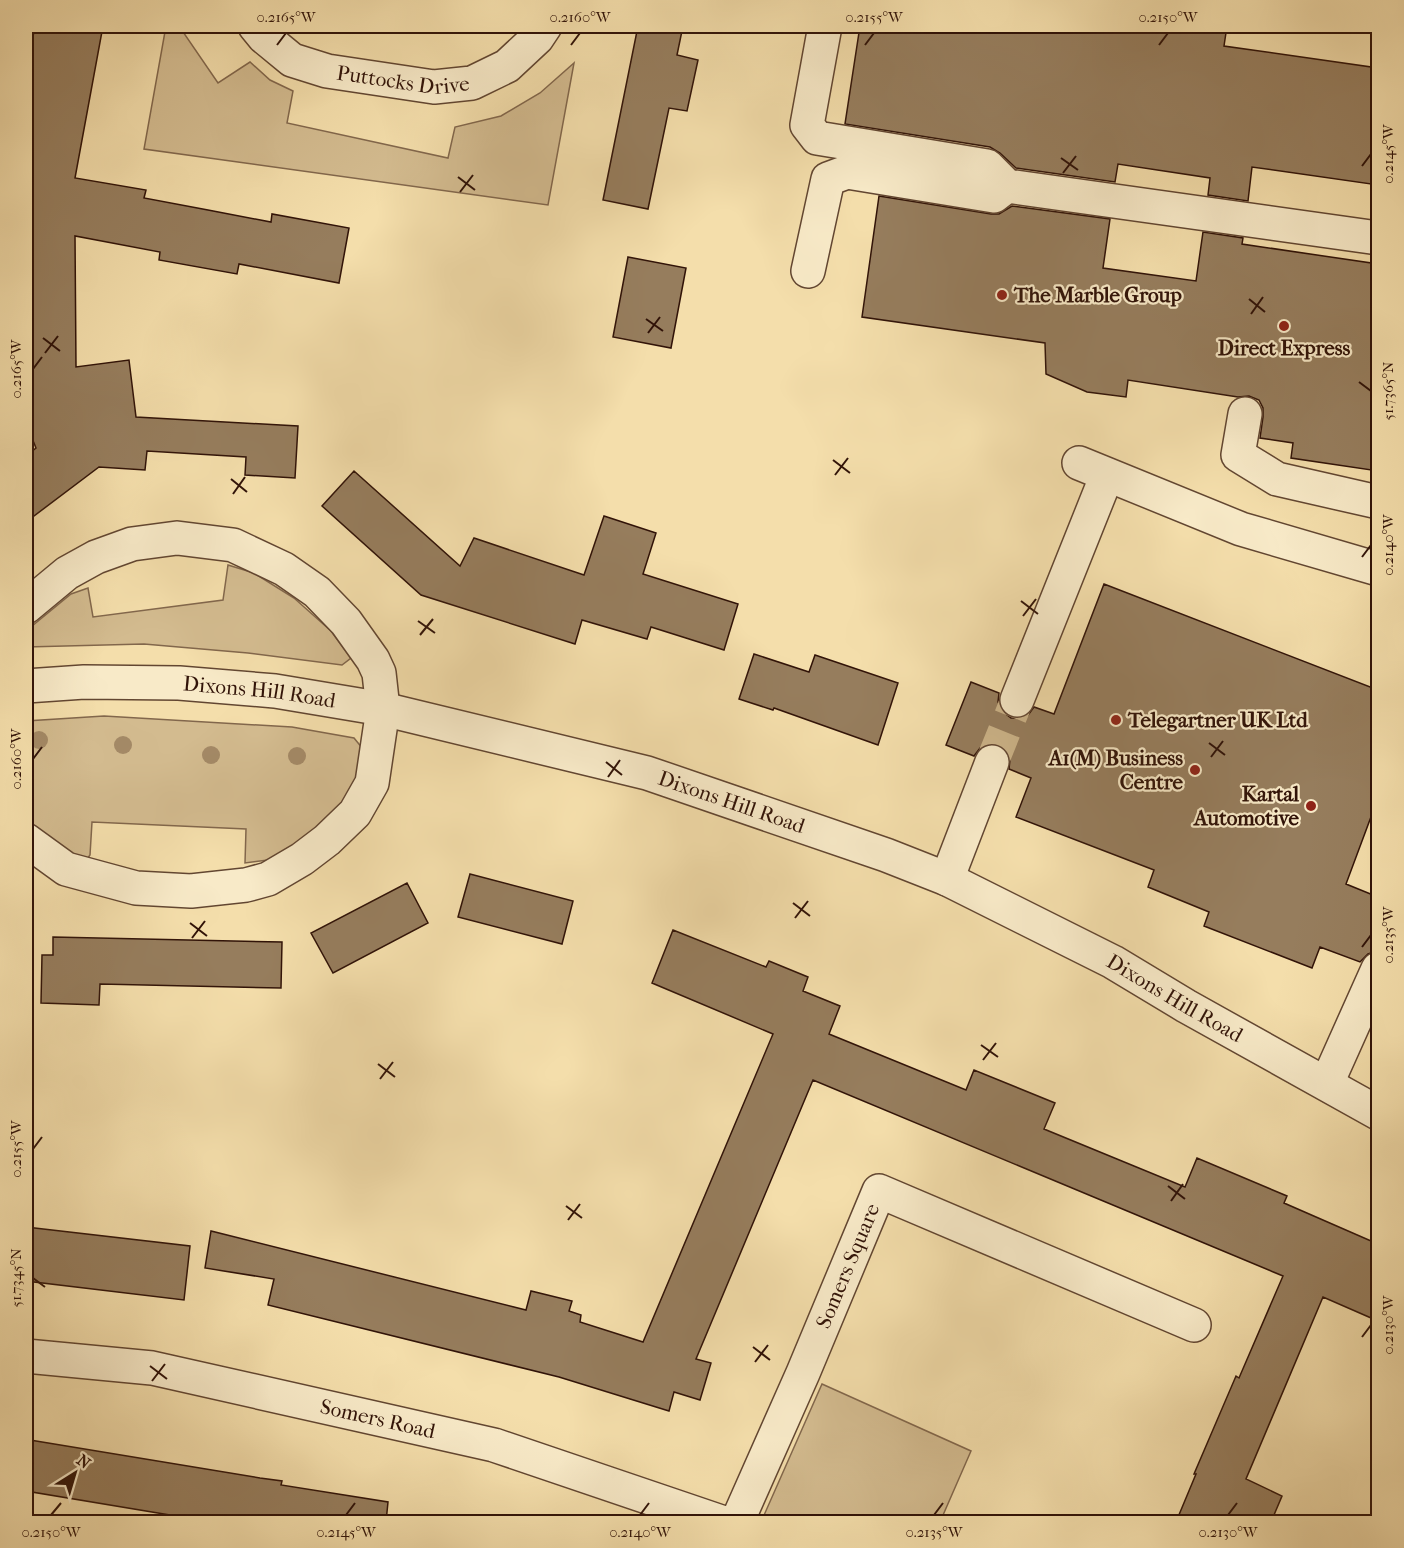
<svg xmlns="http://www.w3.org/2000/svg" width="1404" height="1548" viewBox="0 0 1404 1548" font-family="'IM FELL French Canon',serif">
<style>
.green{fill:#d3bb8f;stroke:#82674c;stroke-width:1.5}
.building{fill:#967d5d;stroke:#311308;stroke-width:1.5}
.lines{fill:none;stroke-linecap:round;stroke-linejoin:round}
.minor-tunnel{stroke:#cdb58a;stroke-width:33;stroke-dasharray:33 16;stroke-linecap:butt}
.minor-casing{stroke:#624631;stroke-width:36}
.minor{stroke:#f8eac8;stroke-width:33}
.tree{fill:#a48a67}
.ticks{fill:none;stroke:#311308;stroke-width:2}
.poi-dot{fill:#8f2418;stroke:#f8eac8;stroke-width:2}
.labels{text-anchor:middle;stroke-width:4.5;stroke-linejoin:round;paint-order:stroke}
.street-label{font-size:21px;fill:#311308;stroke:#f8eac8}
.poi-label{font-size:21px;font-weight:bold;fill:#311308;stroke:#f8eac8;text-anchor:start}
.neatline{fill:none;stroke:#311308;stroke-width:2}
.ticks-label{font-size:15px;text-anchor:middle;fill:#311308}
</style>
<rect width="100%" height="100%" fill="#f4deab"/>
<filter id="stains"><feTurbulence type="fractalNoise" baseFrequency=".00333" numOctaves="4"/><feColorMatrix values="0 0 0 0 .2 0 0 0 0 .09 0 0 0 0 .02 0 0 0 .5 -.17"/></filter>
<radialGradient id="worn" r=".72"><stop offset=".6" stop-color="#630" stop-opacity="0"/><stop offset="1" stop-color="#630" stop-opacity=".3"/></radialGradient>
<!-- green -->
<path class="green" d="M 166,26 L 185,26 L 181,29 L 218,83 L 250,62 L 270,80 L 293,91 L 287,123 L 448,158 L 455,127 L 501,116 L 540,93 L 574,63 L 548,205 L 144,149 Z
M 228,565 L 254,573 L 294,598 L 331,631 L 351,658 L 342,665 L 248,653 L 144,644 L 26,647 L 26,631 L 71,594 L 88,588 L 93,617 L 223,600 Z
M 104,716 L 292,727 L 354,738 L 363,749 L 359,775 L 344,808 L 314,834 L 268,860 L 245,863 L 246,829 L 92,822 L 90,855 L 85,862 L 26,829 L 26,721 Z
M 822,1384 L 971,1451 L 940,1522 L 761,1522 Z"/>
<!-- building -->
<path class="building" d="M 35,26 L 103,26 L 75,178 L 146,190 L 144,198 L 208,210 L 271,222 L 272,214 L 349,228 L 339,283 L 239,264 L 237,274 L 159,260 L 160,252 L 75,236 L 76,367 L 129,360 L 136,417 L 298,426 L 295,478 L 245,475 L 246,457 L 147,451 L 145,470 L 99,467 L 26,522 L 26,456 L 36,448 L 26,423 L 26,73 Z
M 638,26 L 683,26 L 677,55 L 698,60 L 687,111 L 669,108 L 648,209 L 603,200 Z
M 860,26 L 1227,26 L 1224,46 L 1378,68 L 1378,185 L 1252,167 L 1248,201 L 1208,195 L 1210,178 L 1118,164 L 1115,182 L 1016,168 L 1000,153 L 990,147 L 845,124 Z
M 879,196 L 991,214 L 999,214 L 1012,206 L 1110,219 L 1103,268 L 1196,281 L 1203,232 L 1243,238 L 1242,244 L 1378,264 L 1378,471 L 1291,458 L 1293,443 L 1260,438 L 1263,417 L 1263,408 L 1259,400 L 1249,396 L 1238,397 L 1128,380 L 1126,397 L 1087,392 L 1046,374 L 1045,343 L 862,317 Z
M 628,257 L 686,268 L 671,348 L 613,337 Z
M 354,471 L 460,566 L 474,538 L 584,575 L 604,516 L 656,533 L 643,574 L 738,604 L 724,650 L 651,627 L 647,639 L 582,620 L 575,644 L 421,595 L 322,506 Z
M 1104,584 L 1378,690 L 1378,798 L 1346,884 L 1378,897 L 1378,951 L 1368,954 L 1360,962 L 1320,947 L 1312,968 L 1204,926 L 1209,912 L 1148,887 L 1154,870 L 1016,817 L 1031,778 L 1009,769 L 1010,759 L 1007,751 L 999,745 L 989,744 L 980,748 L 974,756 L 946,745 L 971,682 L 999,693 L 998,702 L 1002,711 L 1011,718 L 1020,718 L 1028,715 L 1034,707 L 1054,714 Z
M 754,654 L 809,672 L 815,655 L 898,683 L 878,745 L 774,708 L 773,710 L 739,699 Z
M 470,874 L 573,901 L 562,944 L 458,917 Z
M 407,883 L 428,923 L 333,973 L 311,933 Z
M 673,930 L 766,967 L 769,961 L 808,977 L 803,991 L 840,1006 L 829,1034 L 966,1090 L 974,1070 L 1055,1103 L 1044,1129 L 1185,1187 L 1197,1158 L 1287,1196 L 1284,1203 L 1378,1244 L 1378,1321 L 1323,1297 L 1246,1479 L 1282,1496 L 1271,1522 L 1176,1522 L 1196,1474 L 1194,1474 L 1236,1376 L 1239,1378 L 1283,1276 L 813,1080 L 696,1359 L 711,1363 L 700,1400 L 674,1392 L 669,1411 L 559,1377 L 268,1305 L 274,1279 L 205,1268 L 211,1231 L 526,1310 L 531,1291 L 572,1301 L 569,1311 L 581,1315 L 580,1322 L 643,1342 L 773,1034 L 652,983 Z
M 53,937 L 282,942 L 281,988 L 100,984 L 99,1005 L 41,1003 L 42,955 L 53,955 Z
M 26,1227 L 190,1246 L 184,1300 L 26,1281 Z
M 30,1440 L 260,1478 L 282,1481 L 281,1485 L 388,1502 L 386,1522 L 212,1522 L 26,1491 L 26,1459 Z"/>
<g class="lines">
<!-- minor-tunnel -->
<path class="minor-tunnel" d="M 992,762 L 1017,700"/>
<!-- minor casing -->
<g class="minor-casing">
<g id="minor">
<path id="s1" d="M 255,26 L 264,37 L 292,60 L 327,71 L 434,87 L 472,83 L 507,66 L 537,38 L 545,26"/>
<path d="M 825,26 L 807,125 L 817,138 L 987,166 L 1007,186 L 1378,238"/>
<path d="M 808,271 L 828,179 L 847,172 L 994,196 L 1007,186"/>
<path d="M 1245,414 L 1238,455 L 1277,479 L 1378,502"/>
<path d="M 1079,463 L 1241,529 L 1378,569"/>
<path d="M 26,607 L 67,573 L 96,557 L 132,544 L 177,538 L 233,545 L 284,569 L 317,592 L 346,622 L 373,660 L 379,673 L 383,709 L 372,783 L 355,813 L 327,840 L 302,859 L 268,879 L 246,885 L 191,891 L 136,888 L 66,869 L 26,840"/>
<path id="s2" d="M 26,686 L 84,682 L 179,683 L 275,691 L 383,709 L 647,773 L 886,855 L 947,879 L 1113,962 L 1186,1006 L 1378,1113"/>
<path d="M 1017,700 L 1107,475"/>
<path d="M 947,879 L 992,762"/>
<path d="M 1327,1083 L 1378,969"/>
<path id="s3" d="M 26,1356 L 152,1368 L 494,1445 L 721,1522"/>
<path id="s4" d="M 737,1522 L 803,1373 L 879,1191 L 1194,1325"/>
</g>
</g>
<!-- minor -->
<use href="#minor" class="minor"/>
</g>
<!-- trees -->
<g class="tree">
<circle cx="39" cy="740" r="9"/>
<circle cx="123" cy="745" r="9"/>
<circle cx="211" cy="755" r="9"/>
<circle cx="297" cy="756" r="9"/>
</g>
<!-- ticks -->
<path class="ticks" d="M 277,45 L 286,33M 571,45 L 580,33M 865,45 L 874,33M 1159,45 L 1168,33M 1061,158 L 1078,170M 1362,166 L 1371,154M 1063,173 L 1076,156M 458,177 L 475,190M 460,192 L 473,175M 1249,299 L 1265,312M 1251,314 L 1263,297M 646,319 L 663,331M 648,333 L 660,317M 43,338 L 60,351M 45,353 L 58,336M 33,369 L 42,357M 1359,382 L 1371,391M 833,460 L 850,473M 835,475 L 848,458M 231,479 L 247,492M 233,494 L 245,477M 1362,557 L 1371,545M 1021,601 L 1038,614M 1023,616 L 1036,599M 418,621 L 435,633M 420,635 L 433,619M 1209,743 L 1225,755M 1211,757 L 1223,741M 33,759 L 42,747M 606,762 L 622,775M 608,777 L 620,760M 793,903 L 810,916M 795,918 L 808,901M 190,923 L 207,936M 192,938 L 205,921M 1362,947 L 1371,935M 981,1045 L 998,1057M 983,1060 L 996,1043M 378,1064 L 395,1077M 380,1079 L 393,1062M 33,1149 L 42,1137M 1168,1186 L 1185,1199M 1171,1201 L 1183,1184M 566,1206 L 582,1218M 568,1220 L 580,1204M 33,1278 L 45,1287M 1362,1337 L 1371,1325M 753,1347 L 770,1360M 755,1362 L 768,1345M 150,1366 L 167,1379M 152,1381 L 165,1364M 51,1515 L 61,1503M 346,1515 L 355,1503M 640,1515 L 649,1503M 934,1515 L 943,1503M 1228,1515 L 1237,1503"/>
<!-- markers -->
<g class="poi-dot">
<circle cx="1002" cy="295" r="6"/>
<circle cx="1284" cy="326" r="6"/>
<circle cx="1116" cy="720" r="6"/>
<circle cx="1195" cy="770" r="6"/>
<circle cx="1311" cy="806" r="6"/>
</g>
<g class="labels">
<!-- street labels -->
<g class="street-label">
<text dy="7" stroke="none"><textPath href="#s1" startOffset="164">Puttocks Drive</textPath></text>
<text dy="7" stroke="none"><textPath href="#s2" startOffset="234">Dixons Hill Road</textPath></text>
<text dy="7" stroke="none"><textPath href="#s2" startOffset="720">Dixons Hill Road</textPath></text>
<text dy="7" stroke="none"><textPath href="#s2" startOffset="1206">Dixons Hill Road</textPath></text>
<text dy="7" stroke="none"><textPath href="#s4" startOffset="279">Somers Square</textPath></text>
<text dy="7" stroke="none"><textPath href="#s3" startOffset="358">Somers Road</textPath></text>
</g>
<!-- poi labels -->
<g class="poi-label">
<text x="1014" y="302">The Marble Group</text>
<text x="1284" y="355" text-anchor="middle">Direct Express</text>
<text x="1128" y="727">Telegartner UK Ltd</text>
<text x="1183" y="765" text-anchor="end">A1(M) Business<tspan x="1183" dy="24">Centre</tspan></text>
<text x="1299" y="801" text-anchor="end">Kartal<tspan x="1299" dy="24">Automotive</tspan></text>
</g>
</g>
<!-- margin -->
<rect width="1404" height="1548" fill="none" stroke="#f4deab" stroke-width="66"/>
<!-- north arrow -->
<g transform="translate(75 1473) rotate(37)" stroke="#f8eac8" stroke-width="4.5" paint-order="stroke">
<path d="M0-4.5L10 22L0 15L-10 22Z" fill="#311308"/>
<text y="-9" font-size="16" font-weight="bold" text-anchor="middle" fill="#311308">N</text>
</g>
<rect x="33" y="33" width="1338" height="1482" class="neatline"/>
<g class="ticks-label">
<text x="286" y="22">0.2165°W</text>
<text x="580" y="22">0.2160°W</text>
<text x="874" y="22">0.2155°W</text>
<text x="1168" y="22">0.2150°W</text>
<text transform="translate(1388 154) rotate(-90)" y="5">0.2145°W</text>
<text transform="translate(16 369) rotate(-90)" y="5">0.2165°W</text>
<text transform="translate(1388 391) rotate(-90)" y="5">51.7365°N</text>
<text transform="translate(1388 545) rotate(-90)" y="5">0.2140°W</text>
<text transform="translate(16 759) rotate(-90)" y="5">0.2160°W</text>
<text transform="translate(1388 935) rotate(-90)" y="5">0.2135°W</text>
<text transform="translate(16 1149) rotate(-90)" y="5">0.2155°W</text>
<text transform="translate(16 1278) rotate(-90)" y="5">51.7345°N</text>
<text transform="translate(1388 1325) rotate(-90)" y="5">0.2130°W</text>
<text x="51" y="1537">0.2150°W</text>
<text x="346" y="1537">0.2145°W</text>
<text x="640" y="1537">0.2140°W</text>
<text x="934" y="1537">0.2135°W</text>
<text x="1228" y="1537">0.2130°W</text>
</g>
<rect width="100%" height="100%" filter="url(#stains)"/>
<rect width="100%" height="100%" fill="url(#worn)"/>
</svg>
